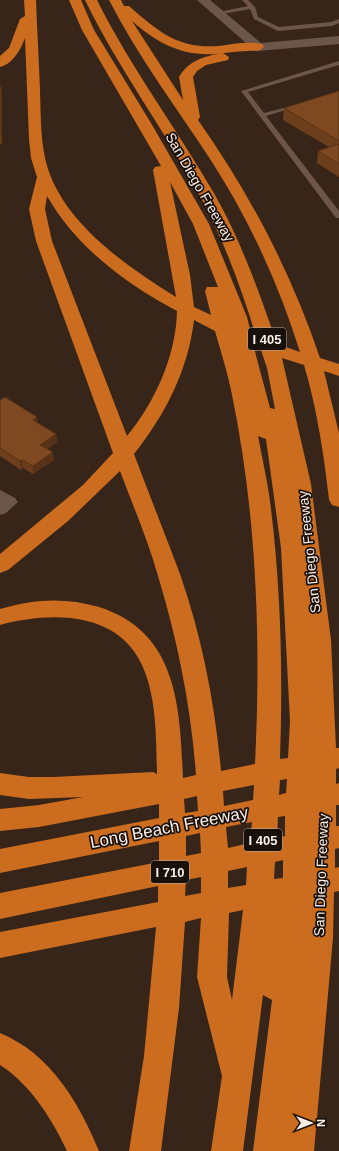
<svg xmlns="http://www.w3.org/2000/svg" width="339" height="1151" viewBox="0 0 339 1151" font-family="Arial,sans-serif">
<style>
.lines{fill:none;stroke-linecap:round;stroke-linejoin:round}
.lane{fill:#6c5649;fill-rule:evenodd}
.street{fill:#6c5649;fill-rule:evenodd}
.secondary{fill:#6c5649;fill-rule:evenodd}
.highway{fill:#cb6c1e;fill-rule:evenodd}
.wall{fill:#6c3e1c}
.shaded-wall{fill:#583217}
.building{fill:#7e4821;stroke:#583217}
.labels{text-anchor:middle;stroke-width:3.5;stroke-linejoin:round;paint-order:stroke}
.shield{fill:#18100b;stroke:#b8aca5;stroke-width:1}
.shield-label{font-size:13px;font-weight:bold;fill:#fcefe7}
.street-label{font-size:14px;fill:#fcefe7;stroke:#18100b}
.near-street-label{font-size:17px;fill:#fcefe7;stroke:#18100b}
</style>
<rect width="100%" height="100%" fill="#372519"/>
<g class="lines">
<!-- lane -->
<path class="lane" d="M 242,0 L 248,0 L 255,7 L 258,17 L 279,27 L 331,22 L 339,19 L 339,23 L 332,26 L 278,31 L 254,19 L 250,9 L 217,15 L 214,13 L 248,6 Z
M 339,61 L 339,65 L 248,92 L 264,113 L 299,104 L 299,106 L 266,116 L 339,211 L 339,218 L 336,218 L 241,91 Z"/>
<!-- street -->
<path class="street" d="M 0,490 L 15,498 L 18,502 L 6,513 L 0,515 Z"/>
<!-- secondary -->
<path class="secondary" d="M 197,0 L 210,0 L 261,43 L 339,36 L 339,44 L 258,51 L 254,50 Z"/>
<!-- highway -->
<path class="highway" d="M 24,0 L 36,0 C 37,30 39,60 40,91 C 41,116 40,144 48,169 C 67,226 128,267 176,297 L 153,170 L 155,167 L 161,166 L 82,30 L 69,0 L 81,0 L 94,30 L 151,123 L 209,224 L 247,317 L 251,333 L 256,336 C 241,287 224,241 200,196 C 164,129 118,68 85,0 L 97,0 C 131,68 177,129 215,195 C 242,243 259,292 277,344 L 300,352 C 279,285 250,221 212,162 C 177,108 138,57 109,0 L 121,0 L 124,6 L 129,6 C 159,32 178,49 219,46 C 233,44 248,41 262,44 L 264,47 L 258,51 C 243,50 229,53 215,54 C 181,56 157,43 132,21 L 183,100 L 179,77 C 189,60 205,56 223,53 L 229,57 L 228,60 L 206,65 L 197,71 L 193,77 L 200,117 L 198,120 C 250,194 291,272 320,358 L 339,364 L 339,376 L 324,371 L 339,433 L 339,507 L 332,505 L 329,500 C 324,455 317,409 304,365 L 282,358 L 311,484 L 331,640 L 336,748 L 339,748 L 339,768 L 336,769 L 336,784 L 339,783 L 339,805 L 336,805 L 336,826 L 339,826 L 339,848 L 335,849 L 335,868 L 339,867 L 339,891 L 334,892 L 333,938 L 314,1151 L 253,1151 L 272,1000 L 263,995 L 243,1151 L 211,1151 L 222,1076 L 197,977 L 201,918 L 185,922 L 179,1008 L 161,1151 L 129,1151 L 144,1056 L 156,927 L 0,958 L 0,932 L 158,902 L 158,886 L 0,919 L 0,893 L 159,862 L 159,841 L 0,873 L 0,849 L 159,818 L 159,804 L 39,827 L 0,831 L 0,809 L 39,805 L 83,797 L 29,799 L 0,795 L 0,773 L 29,777 L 53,777 L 153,772 L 157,774 C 156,738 157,696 141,663 C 115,610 48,612 0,625 L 0,609 C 33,599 65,597 99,607 C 178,632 180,708 183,778 L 196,775 C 191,707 178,642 158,576 C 148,540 133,506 120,471 L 68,521 L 8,570 L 0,573 L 0,554 L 83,485 L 113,453 L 36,241 L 29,209 L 37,177 L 31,158 L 29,139 L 25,38 C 21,49 13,64 0,67 L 0,56 L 9,48 L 20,19 L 25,16 ZM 170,182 L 193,224 L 218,287 L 207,287 L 205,291 L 211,315 L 194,307 L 190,275 ZM 47,196 C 76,247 126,284 177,311 C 176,356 155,402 127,436 L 52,241 L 45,209 ZM 194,320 L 215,331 C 221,352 228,374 232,395 C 257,516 261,641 255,764 L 221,771 C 215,704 202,637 180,574 C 165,534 149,494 134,454 C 165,415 188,371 194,320 ZM 254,348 L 261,350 L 267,368 L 275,409 L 270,408 ZM 258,436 L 266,439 L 281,548 L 290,721 L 288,758 L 280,759 C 283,674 281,586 270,501 C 267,479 262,457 258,436 ZM 287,779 L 286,793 L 279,795 L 280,780 ZM 254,785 L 253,800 L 224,806 L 223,791 ZM 197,796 L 198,811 L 185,813 L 184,799 ZM 285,816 L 285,836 L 277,838 L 278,817 ZM 252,822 L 250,843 L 228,848 L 226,827 ZM 200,833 L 201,853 L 186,856 L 186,836 ZM 283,860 L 283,878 L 274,879 L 275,862 ZM 247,867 L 246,885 L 228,888 L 228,871 ZM 201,877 L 201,893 L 185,896 L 186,880 ZM 243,910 L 232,1000 L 227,977 L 229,913 Z
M 0,1033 C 51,1054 79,1103 99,1151 L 67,1151 C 52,1119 30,1084 0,1065 Z"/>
</g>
<!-- wall -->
<path class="wall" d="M 0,87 L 1,87 L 2,97 L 2,144 L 0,144 Z
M 339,91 L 339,177 L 317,163 L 318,151 L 329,147 L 283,120 L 284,108 Z
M 0,400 L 56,434 L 57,442 L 47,449 L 54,460 L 33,474 L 23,468 L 21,470 L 0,456 Z"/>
<!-- shaded-wall -->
<path class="shaded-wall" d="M 1,87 L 2,97 L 2,144 L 1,133 Z
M 37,417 L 38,425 L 33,420 Z
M 56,434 L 57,442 L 41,453 L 40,445 Z
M 53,452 L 54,460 L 33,474 L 33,466 Z
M 22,460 L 23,468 L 21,470 L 20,461 Z"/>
<!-- building -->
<path class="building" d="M 0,87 L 1,87 L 1,133 L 0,133 Z
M 339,91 L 339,141 L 284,108 Z
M 339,144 L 339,164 L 318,151 Z
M 5,397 L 37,417 L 33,420 L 56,434 L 40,445 L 53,452 L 33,466 L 22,460 L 20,461 L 0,448 L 0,400 Z"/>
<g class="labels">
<!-- shield labels -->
<g class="shield">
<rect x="248" y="328" width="38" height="22" rx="3"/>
<rect x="244" y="829" width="38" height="22" rx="3"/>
<rect x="151" y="861" width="38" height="22" rx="3"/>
</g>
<g class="shield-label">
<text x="267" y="344">I 405</text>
<text x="263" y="845">I 405</text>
<text x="170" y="877">I 710</text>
</g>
<!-- street labels -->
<g class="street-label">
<text transform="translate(200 187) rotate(60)" y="5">San Diego Freeway</text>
<text transform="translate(309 552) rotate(-96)" y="5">San Diego Freeway</text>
<text transform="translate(321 875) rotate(-88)" y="5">San Diego Freeway</text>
</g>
<!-- near-street labels -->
<g class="near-street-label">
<text transform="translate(169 827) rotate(-11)" y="6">Long Beach Freeway</text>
</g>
</g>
<!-- north arrow -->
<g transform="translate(311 1123) rotate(90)" stroke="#18100b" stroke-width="3" paint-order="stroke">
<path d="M0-3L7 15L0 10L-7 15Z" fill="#fcefe7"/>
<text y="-6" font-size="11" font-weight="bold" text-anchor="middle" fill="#fcefe7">N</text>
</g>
</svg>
